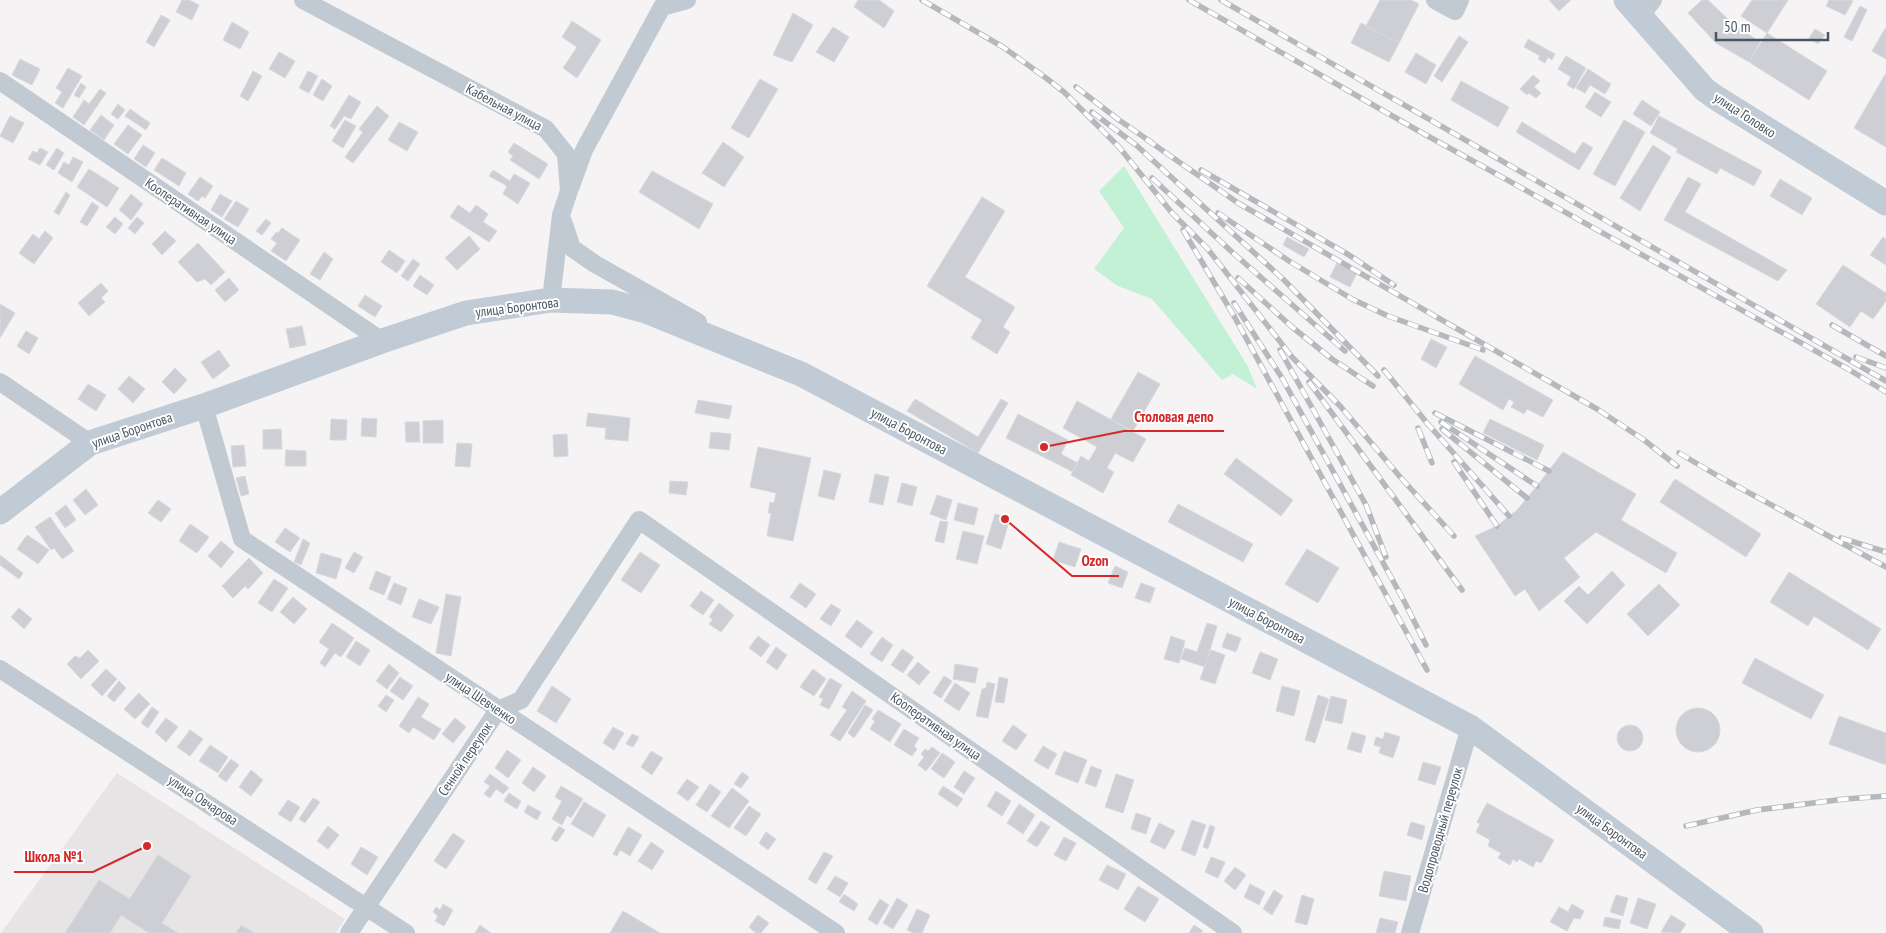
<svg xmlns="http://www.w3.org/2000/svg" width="1886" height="933" viewBox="0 0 1886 933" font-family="'PT Sans Narrow',sans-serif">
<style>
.education{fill:#e6e4e5}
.green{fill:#c3f1d5}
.building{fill:#cdcfd5;stroke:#d7d9de}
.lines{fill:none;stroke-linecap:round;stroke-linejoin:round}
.street{stroke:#c1cad2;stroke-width:18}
.secondary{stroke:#c1cbd6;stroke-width:25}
.rail-casing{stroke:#b5b8bd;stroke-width:5.5}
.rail{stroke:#fff;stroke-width:4;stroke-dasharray:11;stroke-linecap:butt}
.labels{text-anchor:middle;stroke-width:4;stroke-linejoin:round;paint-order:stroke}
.street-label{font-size:14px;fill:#4a5661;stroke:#fff}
.leader{fill:none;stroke:#d62828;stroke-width:2}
.callout-dot{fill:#d62828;stroke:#fff;stroke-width:2}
.callout-label{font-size:15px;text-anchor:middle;font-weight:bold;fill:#d62828;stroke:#fff;stroke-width:4;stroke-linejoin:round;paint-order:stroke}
</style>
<rect width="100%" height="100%" fill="#f5f3f3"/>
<!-- education -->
<path class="education" d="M 117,773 L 345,919 L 336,933 L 1,933 Z"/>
<!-- green -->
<path class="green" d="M 1124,166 L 1247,365 L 1257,389 L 1233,374 L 1222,380 L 1152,299 L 1118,286 L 1094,269 L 1124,228 L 1099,191 Z"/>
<!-- building -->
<path class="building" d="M 182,0 L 189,0 L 199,5 L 192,20 L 176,12 Z
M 858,0 L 879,0 L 894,11 L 884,28 L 854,7 Z
M 1380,0 L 1411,0 L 1419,4 L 1399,43 L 1366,26 Z
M 1549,0 L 1571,0 L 1559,11 Z
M 1702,0 L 1708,0 L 1732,23 L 1760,42 L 1749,62 L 1716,43 L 1688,13 Z
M 1752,0 L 1788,0 L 1767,33 L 1741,16 Z
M 1829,0 L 1851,0 L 1853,1 L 1845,15 L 1826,6 Z
M 1860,6 L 1867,10 L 1852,41 L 1844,37 Z
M 793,13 L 813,25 L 792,62 L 773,55 Z
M 161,15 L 170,20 L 154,47 L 146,42 Z
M 572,21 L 601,40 L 577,78 L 563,68 L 577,47 L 562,37 Z
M 232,22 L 249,32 L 240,49 L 223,40 Z
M 1361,23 L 1399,43 L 1389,62 L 1351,43 Z
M 833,27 L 849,37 L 834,62 L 816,52 Z
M 1886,27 L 1886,59 L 1872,51 Z
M 1815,29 L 1825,35 L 1818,44 L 1809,38 Z
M 1767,33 L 1827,71 L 1809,100 L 1749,62 Z
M 1459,36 L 1468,42 L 1442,82 L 1434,76 Z
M 1528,39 L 1555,54 L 1552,60 L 1548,57 L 1545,63 L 1538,59 L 1540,56 L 1524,47 Z
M 279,52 L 295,61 L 285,78 L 269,69 Z
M 1416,53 L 1436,65 L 1426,84 L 1405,72 Z
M 1566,56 L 1586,68 L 1574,89 L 1567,85 L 1571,77 L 1558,69 Z
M 20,59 L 40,69 L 32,85 L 12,75 Z
M 68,68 L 82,76 L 63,108 L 55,103 L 62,92 L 56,88 Z
M 1588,69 L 1611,84 L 1605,94 L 1590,85 L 1585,93 L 1576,88 Z
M 253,71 L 262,76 L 248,101 L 240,96 Z
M 308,71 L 318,76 L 309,93 L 299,88 Z
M 1886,73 L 1886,147 L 1854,128 Z
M 1533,75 L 1540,81 L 1534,87 L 1541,93 L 1536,98 L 1529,93 L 1527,95 L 1520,89 Z
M 322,79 L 332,86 L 323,101 L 313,95 Z
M 760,79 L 778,89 L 749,138 L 731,128 Z
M 1461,81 L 1509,107 L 1498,127 L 1451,100 Z
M 81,83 L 86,87 L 79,98 L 74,95 Z
M 100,89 L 106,93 L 84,125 L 73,117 L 84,100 L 89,104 Z
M 1595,92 L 1611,102 L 1601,117 L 1585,107 Z
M 349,95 L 361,102 L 351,119 L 344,116 L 335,129 L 330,126 Z
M 1642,100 L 1660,112 L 1651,126 L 1633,114 Z
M 118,104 L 125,110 L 118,119 L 111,114 Z
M 377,106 L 389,116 L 353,163 L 345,157 L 363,132 L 359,129 Z
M 130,109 L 150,123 L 146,130 L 125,116 Z
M 101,115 L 114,125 L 104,140 L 90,130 Z
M 10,116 L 24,123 L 13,143 L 0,136 Z
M 1659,116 L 1762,171 L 1754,186 L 1720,168 L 1717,174 L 1676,152 L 1678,149 L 1650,133 Z
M 345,120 L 356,126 L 343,148 L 332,141 Z
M 1624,120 L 1645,132 L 1615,186 L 1593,174 Z
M 399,122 L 418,132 L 407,151 L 388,140 Z
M 1522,122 L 1575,154 L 1583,142 L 1593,148 L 1579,170 L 1516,132 Z
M 128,125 L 142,135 L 128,154 L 114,144 Z
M 723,142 L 744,157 L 724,187 L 702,173 Z
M 514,143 L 548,164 L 539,179 L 510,160 L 513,156 L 508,152 Z
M 143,145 L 155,153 L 146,167 L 134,159 Z
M 1653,145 L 1671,157 L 1640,211 L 1620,198 Z
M 40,148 L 48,152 L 40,165 L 28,159 L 33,151 L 37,153 Z
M 57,148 L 64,153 L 54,170 L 46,165 Z
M 73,157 L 83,162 L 72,182 L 58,173 L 64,162 L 69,165 Z
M 162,158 L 186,173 L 179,186 L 154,170 Z
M 89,169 L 119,188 L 107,207 L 77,187 Z
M 493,170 L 510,181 L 514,174 L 530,183 L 518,204 L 503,194 L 507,186 L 489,176 Z
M 652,171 L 713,204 L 699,229 L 639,192 Z
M 200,177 L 213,186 L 205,198 L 202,196 L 198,201 L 188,194 Z
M 1688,177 L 1701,184 L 1685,212 L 1787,270 L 1778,281 L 1664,220 Z
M 1780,179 L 1812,198 L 1802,215 L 1770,196 Z
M 66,192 L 70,195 L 59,215 L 54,212 Z
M 131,194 L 143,204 L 131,220 L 119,210 Z
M 220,194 L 232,201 L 222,217 L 211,210 Z
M 982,197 L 1005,211 L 965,277 L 1015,307 L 1003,327 L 1010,332 L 997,354 L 971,338 L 982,320 L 927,286 Z
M 236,201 L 249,209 L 238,227 L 224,219 Z
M 92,202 L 99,207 L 87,226 L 80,222 Z
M 458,205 L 470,213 L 476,205 L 488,214 L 483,222 L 497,231 L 489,242 L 450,217 Z
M 115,217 L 123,224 L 115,234 L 106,227 Z
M 137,217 L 144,223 L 135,234 L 128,228 Z
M 266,219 L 271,223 L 262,235 L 256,231 Z
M 282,228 L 300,240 L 286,261 L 271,251 L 277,243 L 271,239 L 276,232 L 278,233 Z
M 45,231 L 53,238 L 34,264 L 19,253 L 33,234 L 39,239 Z
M 165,231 L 176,241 L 162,255 L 152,244 Z
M 469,236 L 480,249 L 457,270 L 445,258 Z
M 1287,237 L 1309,249 L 1304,257 L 1283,245 Z
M 1883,237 L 1886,239 L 1886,265 L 1870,255 Z
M 198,243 L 225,272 L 211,285 L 205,279 L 197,282 L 178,262 Z
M 389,250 L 405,261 L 397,273 L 381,262 Z
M 324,252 L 333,259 L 320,280 L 310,274 Z
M 413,259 L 420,264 L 408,281 L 401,276 Z
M 1337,263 L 1357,273 L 1350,287 L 1330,277 Z
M 1843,265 L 1886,293 L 1886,301 L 1873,319 L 1861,311 L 1850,327 L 1816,304 Z
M 420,275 L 434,285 L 427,295 L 413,286 Z
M 229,278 L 239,290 L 225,302 L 215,290 Z
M 101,283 L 108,291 L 101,298 L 105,302 L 89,316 L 78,303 Z
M 365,295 L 382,306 L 375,317 L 358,306 Z
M 0,304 L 15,313 L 0,338 Z
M 302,326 L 306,345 L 290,348 L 286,329 Z
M 26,331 L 38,338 L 29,354 L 17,346 Z
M 1431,339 L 1447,347 L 1436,368 L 1421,359 Z
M 219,350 L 230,366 L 213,379 L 201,362 Z
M 1475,356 L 1553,400 L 1543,417 L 1527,409 L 1524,414 L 1511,407 L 1514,402 L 1509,399 L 1503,410 L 1459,384 Z
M 175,368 L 187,380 L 174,394 L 162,382 Z
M 1138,372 L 1160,384 L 1133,431 L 1111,419 Z
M 129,376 L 145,389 L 133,403 L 118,389 Z
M 88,384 L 106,395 L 96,411 L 78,399 Z
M 915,399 L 978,437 L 1001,399 L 1008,403 L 978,453 L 907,411 Z
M 698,400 L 732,406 L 729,419 L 695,413 Z
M 1077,401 L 1146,439 L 1133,462 L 1115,453 L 1107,468 L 1114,472 L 1103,493 L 1071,475 L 1081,456 L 1089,461 L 1097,447 L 1063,428 Z
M 588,413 L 630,418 L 628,441 L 605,439 L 606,428 L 586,426 Z
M 1018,414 L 1068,440 L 1061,454 L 1078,463 L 1073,472 L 1006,438 Z
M 362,418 L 377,419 L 376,437 L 361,436 Z
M 331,419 L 347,420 L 346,440 L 330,440 Z
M 1490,419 L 1544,445 L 1537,460 L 1483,433 Z
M 443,420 L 443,443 L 423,443 L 423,421 Z
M 405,422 L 419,422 L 420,442 L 406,442 Z
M 281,429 L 282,449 L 263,449 L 263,430 Z
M 711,432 L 731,434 L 729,450 L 709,448 Z
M 567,434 L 568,456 L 554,457 L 553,435 Z
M 457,443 L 472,444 L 470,467 L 455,466 Z
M 244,445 L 246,466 L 233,467 L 231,446 Z
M 758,447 L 811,458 L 793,541 L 767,536 L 771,513 L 768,513 L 770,502 L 774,503 L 776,493 L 750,487 Z
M 286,450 L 306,451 L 306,466 L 285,466 Z
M 1563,452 L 1636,494 L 1621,520 L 1677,553 L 1666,573 L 1596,532 L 1564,558 L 1580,577 L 1539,611 L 1525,589 L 1515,596 L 1475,536 L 1497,526 L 1517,510 L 1537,486 Z
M 1236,458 L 1293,500 L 1281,516 L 1224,474 Z
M 824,470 L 841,474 L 834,500 L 818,496 Z
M 875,474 L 889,477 L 883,505 L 869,502 Z
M 245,476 L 249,494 L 241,496 L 236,478 Z
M 1675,479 L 1761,534 L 1746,557 L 1660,502 Z
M 670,481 L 688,482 L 686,495 L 669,493 Z
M 902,483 L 917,487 L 912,506 L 897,502 Z
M 86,489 L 98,505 L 85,515 L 73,500 Z
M 937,495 L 952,500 L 946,520 L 930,514 Z
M 158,500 L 171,509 L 161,522 L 148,513 Z
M 958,503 L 978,508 L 974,525 L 954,520 Z
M 1178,504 L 1253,544 L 1243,562 L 1168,522 Z
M 66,505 L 76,520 L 65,528 L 55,513 Z
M 995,514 L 1010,518 L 1001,549 L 986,544 Z
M 50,517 L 74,551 L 62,559 L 54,548 L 51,550 L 35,527 Z
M 940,521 L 948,522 L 944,543 L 935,541 Z
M 190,524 L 209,537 L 197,553 L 179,541 Z
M 285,528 L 300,538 L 290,552 L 275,542 Z
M 963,531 L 984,536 L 977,564 L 956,559 Z
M 27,535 L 49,550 L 38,564 L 17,549 Z
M 303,539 L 310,543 L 301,565 L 294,562 Z
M 221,541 L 234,552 L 221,568 L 208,556 Z
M 1059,542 L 1081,549 L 1075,567 L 1053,560 Z
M 1307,549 L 1339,568 L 1318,603 L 1285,584 Z
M 354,552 L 363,557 L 354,573 L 345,568 Z
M 640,552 L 660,565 L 641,593 L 621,580 Z
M 321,553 L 342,559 L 336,579 L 316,573 Z
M 0,555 L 23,573 L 19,579 L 0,565 Z
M 249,558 L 263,573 L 248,589 L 245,586 L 233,598 L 222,586 Z
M 1115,566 L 1128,572 L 1122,588 L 1108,583 Z
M 376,571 L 391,577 L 384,595 L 369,589 Z
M 1612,571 L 1625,585 L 1587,624 L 1564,601 L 1579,586 L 1588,595 Z
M 1789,572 L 1881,629 L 1868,650 L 1814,616 L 1808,626 L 1770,602 Z
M 274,579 L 288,588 L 272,612 L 258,603 Z
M 394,583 L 407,588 L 401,605 L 387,599 Z
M 800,583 L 816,594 L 806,608 L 790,597 Z
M 1141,583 L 1155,588 L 1150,603 L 1135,598 Z
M 1659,584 L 1680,605 L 1648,636 L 1627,614 Z
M 701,591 L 714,600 L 703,615 L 690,606 Z
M 446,594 L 461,597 L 451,656 L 436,653 Z
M 293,597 L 307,609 L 294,624 L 280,612 Z
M 419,599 L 439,607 L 431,624 L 412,617 Z
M 719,603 L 734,615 L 721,632 L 709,624 L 713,619 L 709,617 Z
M 831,604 L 841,610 L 831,626 L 820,619 Z
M 19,608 L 32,619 L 24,629 L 11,617 Z
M 857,620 L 873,632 L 861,648 L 845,636 Z
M 332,623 L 354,638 L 341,657 L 335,653 L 325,667 L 320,663 L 329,649 L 319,642 Z
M 1207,623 L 1217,626 L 1205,667 L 1181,659 L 1185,648 L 1197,652 Z
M 1227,633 L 1241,638 L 1236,652 L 1222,647 Z
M 758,636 L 770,645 L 761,657 L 749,648 Z
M 1171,636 L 1185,641 L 1179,663 L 1164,659 Z
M 882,637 L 893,645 L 882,662 L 870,654 Z
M 356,641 L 370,650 L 360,666 L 346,657 Z
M 776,647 L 787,655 L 777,670 L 766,662 Z
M 902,649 L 914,657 L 903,673 L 891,665 Z
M 88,650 L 99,661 L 81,679 L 67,664 L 75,656 L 80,658 Z
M 1211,650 L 1225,655 L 1215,684 L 1200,679 Z
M 1260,652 L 1278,659 L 1270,680 L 1252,673 Z
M 1755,658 L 1824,695 L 1811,719 L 1742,683 Z
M 918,662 L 930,672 L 919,685 L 907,675 Z
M 389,664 L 399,673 L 387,689 L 376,681 Z
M 955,664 L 978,668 L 975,683 L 953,679 Z
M 106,669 L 117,679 L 102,696 L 91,685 Z
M 813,669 L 826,679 L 814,696 L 800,687 Z
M 944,676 L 952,681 L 941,698 L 933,693 Z
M 400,677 L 413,686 L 403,700 L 390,691 Z
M 999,677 L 1008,679 L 1004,703 L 995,702 Z
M 830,678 L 842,685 L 829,709 L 820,705 L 823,699 L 819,697 Z
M 119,681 L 126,688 L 114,702 L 107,696 Z
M 987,682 L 995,684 L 988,718 L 976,716 L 982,689 L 986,688 Z
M 955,683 L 970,693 L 959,711 L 944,701 Z
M 552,686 L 571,699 L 556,723 L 537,711 Z
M 1282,686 L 1300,691 L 1294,716 L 1276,711 Z
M 852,691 L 866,701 L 840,741 L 830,735 L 847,710 L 842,707 Z
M 139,693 L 150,704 L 135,719 L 124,709 Z
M 386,695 L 394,700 L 386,712 L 378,706 Z
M 1318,695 L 1329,699 L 1315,743 L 1305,740 Z
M 1331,696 L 1347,700 L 1342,724 L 1325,720 Z
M 418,697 L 429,704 L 421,717 L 441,729 L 434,740 L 413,727 L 409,733 L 399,726 Z
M 865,705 L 873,710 L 854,738 L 848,733 Z
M 152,707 L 159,712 L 148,728 L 141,723 Z
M1676 730a22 22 0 1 1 44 0a22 22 0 1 1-44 0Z
M 878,710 L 901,724 L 890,742 L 870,729 L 875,721 L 872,719 Z
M 1839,716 L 1886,733 L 1886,765 L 1829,744 Z
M 166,718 L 178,727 L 166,742 L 155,732 Z
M 455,718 L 466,727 L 453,743 L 442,734 Z
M 1013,725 L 1027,735 L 1016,750 L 1002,741 Z
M1617 738a13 13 0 1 1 26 0a13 13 0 1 1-26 0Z
M 613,727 L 624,733 L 614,750 L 603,743 Z
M 904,729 L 919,738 L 914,746 L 917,749 L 912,756 L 894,745 Z
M 190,730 L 203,739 L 190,756 L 177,747 Z
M 1352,732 L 1366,736 L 1361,753 L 1347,749 Z
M 1385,732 L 1400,737 L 1393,758 L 1379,753 L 1381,747 L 1374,745 L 1376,737 L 1383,739 Z
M 632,734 L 639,737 L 633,747 L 626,744 Z
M 210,745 L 228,757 L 218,773 L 199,761 Z
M 1043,746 L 1057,754 L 1048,769 L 1034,761 Z
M 932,747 L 940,753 L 926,771 L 918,765 L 924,757 L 921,754 L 925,749 L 928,751 Z
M 507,750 L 521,760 L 508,778 L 495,768 Z
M 651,751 L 663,758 L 652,775 L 641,767 Z
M 1064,751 L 1087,760 L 1078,783 L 1055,774 Z
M 942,753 L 955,762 L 944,778 L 931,769 Z
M 231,759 L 239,765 L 226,782 L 218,776 Z
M 1423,762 L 1441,767 L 1435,785 L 1418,780 Z
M 1091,766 L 1102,770 L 1096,787 L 1085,783 Z
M 533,767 L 546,776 L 534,792 L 522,783 Z
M 251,770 L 263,780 L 251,796 L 239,787 Z
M 964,771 L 975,778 L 964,794 L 954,787 Z
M 742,772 L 749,777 L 741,788 L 734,784 Z
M 490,774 L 509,788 L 503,794 L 496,789 L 490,798 L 484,794 L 490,786 L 484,782 Z
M 1116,774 L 1134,780 L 1123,813 L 1105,807 Z
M 687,779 L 699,787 L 688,801 L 677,793 Z
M 710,784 L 721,792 L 707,812 L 696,805 Z
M 561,786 L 583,799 L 571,818 L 567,815 L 562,825 L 552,819 L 562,801 L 555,797 Z
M 943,786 L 963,799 L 957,807 L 938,794 Z
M 732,788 L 749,801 L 729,828 L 711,816 Z
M 996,791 L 1011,801 L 1002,816 L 987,806 Z
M 509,793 L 521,801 L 517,809 L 504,801 Z
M 313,798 L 320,802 L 305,823 L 299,819 Z
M 288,800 L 300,807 L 291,822 L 278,814 Z
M 584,802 L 606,815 L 593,837 L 571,824 Z
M 1487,803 L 1554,840 L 1541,863 L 1536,861 L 1533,867 L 1519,859 L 1517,862 L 1513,859 L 1510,865 L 1498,858 L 1501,853 L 1488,846 L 1490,840 L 1476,832 L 1480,824 L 1477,822 Z
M 1019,804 L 1035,815 L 1023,834 L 1007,823 Z
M 528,805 L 541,812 L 537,820 L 524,812 Z
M 749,806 L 761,814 L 746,836 L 734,828 Z
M 1136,813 L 1151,818 L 1146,834 L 1131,829 Z
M 1192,820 L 1206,825 L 1195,856 L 1181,850 Z
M 1041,821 L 1050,827 L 1037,847 L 1027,841 Z
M 1411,822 L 1425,826 L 1422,840 L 1407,835 Z
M 1159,823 L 1175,831 L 1165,849 L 1150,842 Z
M 1210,825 L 1215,827 L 1208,849 L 1203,847 Z
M 328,826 L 339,835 L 328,849 L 317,841 Z
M 559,826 L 565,830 L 557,842 L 551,839 Z
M 628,827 L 642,835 L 630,856 L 620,850 L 617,856 L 613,854 Z
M 766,832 L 776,839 L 768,850 L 759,843 Z
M 453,833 L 465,841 L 446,869 L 434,861 Z
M 1064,837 L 1076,843 L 1066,861 L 1054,855 Z
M 651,842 L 664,851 L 652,870 L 638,861 Z
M 361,847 L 378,857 L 367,875 L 351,864 Z
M 824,852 L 833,856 L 816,884 L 808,879 Z
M 158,855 L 191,876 L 162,923 L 178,933 L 149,933 L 121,915 L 110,933 L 65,933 L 99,880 L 130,899 Z
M 1211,857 L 1225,862 L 1218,878 L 1205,872 Z
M 1107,865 L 1126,874 L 1118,890 L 1099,880 Z
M 1235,867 L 1246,875 L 1235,890 L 1224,881 Z
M 1384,871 L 1411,876 L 1406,901 L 1379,896 Z
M 835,876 L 848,883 L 840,897 L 827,889 Z
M 1250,884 L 1265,892 L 1259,905 L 1244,897 Z
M 1138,886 L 1159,899 L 1145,922 L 1124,909 Z
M 1274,890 L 1283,896 L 1272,915 L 1263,909 Z
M 844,894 L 858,904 L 854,911 L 839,902 Z
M 1302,895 L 1314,899 L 1307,925 L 1295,922 Z
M 1616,895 L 1628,898 L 1623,916 L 1610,912 Z
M 897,898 L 908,905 L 893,929 L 883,923 Z
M 1638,898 L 1656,904 L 1647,929 L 1630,923 Z
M 880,899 L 889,905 L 877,925 L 868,919 Z
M 443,904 L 453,910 L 444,926 L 435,921 L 438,916 L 433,912 L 436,907 L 440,910 Z
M 1572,904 L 1584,911 L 1580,919 L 1574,918 L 1567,931 L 1550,922 L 1559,907 L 1568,912 Z
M 917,909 L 930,915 L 922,933 L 914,933 L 907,930 Z
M 623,911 L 660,933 L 610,933 Z
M 758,915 L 769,923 L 761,933 L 756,933 L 749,927 Z
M 1671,915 L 1686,924 L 1680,933 L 1661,932 Z
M 1605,917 L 1621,920 L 1619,929 L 1603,926 Z
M 1380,918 L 1398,922 L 1395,933 L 1376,933 Z
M 241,925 L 254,933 L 236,933 Z
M 480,925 L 491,933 L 475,933 Z
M 1194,925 L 1203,931 L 1201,933 L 1189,933 Z"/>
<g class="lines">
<!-- street -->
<path class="street" d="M 303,0 L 546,129 L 566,154 L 569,191 L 561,215 L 551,300
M 1435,0 L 1455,11 L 1460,0
M 1640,16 L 1653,0
M 0,81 L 382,341
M 571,186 L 584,150 L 662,7 L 687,0
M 563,221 L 572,248 L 595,264 L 698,322
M 0,382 L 90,443
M 204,406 L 242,539 L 836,933
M 0,669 L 406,933
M 349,933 L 498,710 L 521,700 L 639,520 L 1233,933
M 1410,933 L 1470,727"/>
<!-- secondary -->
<path class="secondary" d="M 1626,0 L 1705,90 L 1718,99 L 1886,203
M 0,512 L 90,443 L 204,406 L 382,341 L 466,313 L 551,300 L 612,302 L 646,311 L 801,374 L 1470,727 L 1751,933"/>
<!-- rail casing -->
<g class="rail-casing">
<path id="rail" d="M 922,0 L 1003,47 L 1046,78 L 1064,92 L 1119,147 L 1172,213 L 1207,248 L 1292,357 L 1341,407 L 1401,478 L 1454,536
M 1189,0 L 1417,130 L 1848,369 L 1886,392
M 1221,0 L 1886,381
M 1076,87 L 1119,120 L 1151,142
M 1092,112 L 1136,145 L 1284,280 L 1378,376
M 1146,139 L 1238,203 L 1597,409 L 1644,440 L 1677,466
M 1201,170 L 1349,255 L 1394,285
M 1152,178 L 1232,252 L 1345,351
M 1218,213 L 1289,261 L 1352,299 L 1388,316 L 1483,350
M 1183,230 L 1234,316 L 1427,670
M 1238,278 L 1292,327 L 1332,359 L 1373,386
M 1234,303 L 1282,378 L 1404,601 L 1426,645
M 1832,325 L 1886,356
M 1280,350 L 1366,505 L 1386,557
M 1856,357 L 1886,368
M 1384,370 L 1427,423 L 1509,516
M 1309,382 L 1462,590
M 1435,413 L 1549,471
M 1441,422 L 1537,486
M 1418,428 L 1432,463
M 1442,429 L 1527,498
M 1679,453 L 1718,476 L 1886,567
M 1454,462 L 1497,526
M 1841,538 L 1886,552
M 1686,826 L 1757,810 L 1845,799 L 1886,796"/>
</g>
<!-- rail -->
<use href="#rail" class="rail"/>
</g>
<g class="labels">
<!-- street labels -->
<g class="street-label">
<text transform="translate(504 107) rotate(28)" y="5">Кабельная улица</text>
<text transform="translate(1745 115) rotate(33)" y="5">улица Головко</text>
<text transform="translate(191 211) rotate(34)" y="5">Кооперативная улица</text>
<text transform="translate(517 307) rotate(-7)" y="5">улица Боронтова</text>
<text transform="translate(132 430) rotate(-19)" y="5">улица Боронтова</text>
<text transform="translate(909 431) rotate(28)" y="5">улица Боронтова</text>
<text transform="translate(1267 620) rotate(28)" y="5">улица Боронтова</text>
<text transform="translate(481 698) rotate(34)" y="5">улица Шевченко</text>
<text transform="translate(936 726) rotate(35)" y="5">Кооперативная улица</text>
<text transform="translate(465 759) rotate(-56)" y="5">Сенной переулок</text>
<text transform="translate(203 800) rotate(33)" y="5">улица Овчарова</text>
<text transform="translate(1440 830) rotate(-74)" y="5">Водопроводный переулок</text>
<text transform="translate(1612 831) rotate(36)" y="5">улица Боронтова</text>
</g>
</g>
<!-- callouts -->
<path class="leader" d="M1044 447L1124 431H1224M1005 519L1072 576H1119M147 846L93 872H14"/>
<g class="callout-dot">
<circle cx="1044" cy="447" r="5"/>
<circle cx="1005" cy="519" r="5"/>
<circle cx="147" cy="846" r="5"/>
</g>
<g class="callout-label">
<text x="1174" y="422">Столовая депо</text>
<text x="1095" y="566">Ozon</text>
<text x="54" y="862">Школа №1</text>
</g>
<!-- scale -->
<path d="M1716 32v8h112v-8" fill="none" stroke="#4a5661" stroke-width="2.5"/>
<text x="1724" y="32" font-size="15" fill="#4a5661" stroke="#ffffff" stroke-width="4" paint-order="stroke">50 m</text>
</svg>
